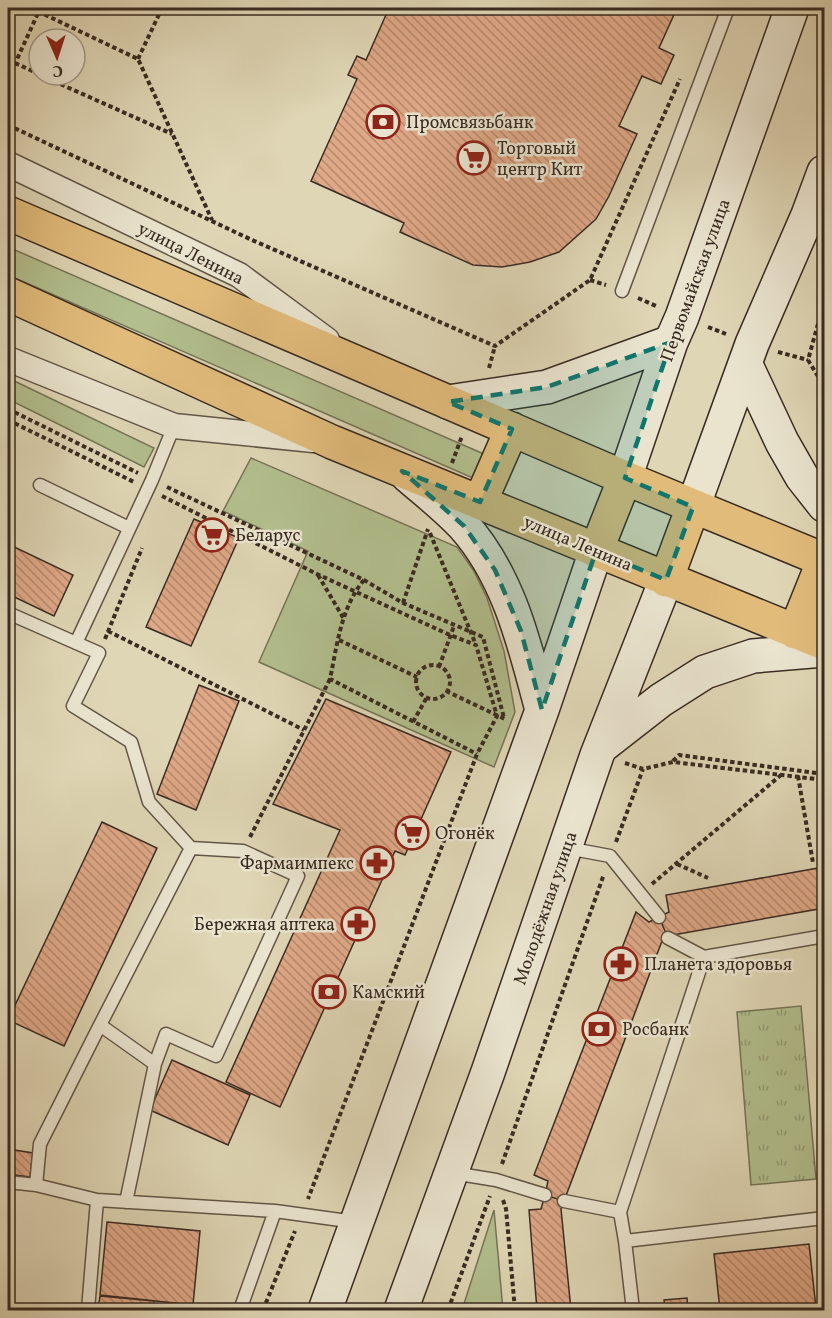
<svg xmlns="http://www.w3.org/2000/svg" width="832" height="1318" viewBox="0 0 832 1318" font-family="Vollkorn,serif">
<style>
.grass{fill:#b2be8d;stroke:#767458;stroke-width:1.5}
.park{fill:url(#park-tufts);stroke:#767458;stroke-width:1.5}
.building{fill:url(#building-back-hatch);stroke:#392b22;stroke-width:1.5}
.lines{fill:none;stroke-linecap:round;stroke-linejoin:round}
.lane-casing{stroke:#625647;stroke-width:15}
.street-casing{stroke:#625647;stroke-width:27}
.secondary-casing{stroke:#392b22;stroke-width:36}
.primary-casing{stroke:#392b22;stroke-width:36}
.path{stroke:#392b22;stroke-width:4;stroke-dasharray:4.5 3;stroke-linecap:butt}
.lane{stroke:#eae4cf;stroke-width:12}
.street{stroke:#eae4cf;stroke-width:24}
.secondary{stroke:#eae4cf;stroke-width:33}
.primary{stroke:#e0bb7a;stroke-width:33}
.marked{fill:#0f766e;fill-opacity:0.2;stroke:#0f766e;stroke-width:4.5;stroke-dasharray:12 8;stroke-linejoin:round}
.labels{text-anchor:middle;stroke-width:5;stroke-linejoin:round;paint-order:stroke}
.poi-label{font-size:18px;fill:#392b22;stroke:#eae4cf;text-anchor:start}
.street-label{font-size:18px;fill:#392b22;stroke:#eae4cf}
</style>
<defs>
<pattern id="park-tufts" width="24" height="20" patternUnits="userSpaceOnUse" patternTransform="scale(1.5)"><rect width="24" height="20" fill="#b2be8d"/><path d="M3 7l-1-3M5 7V3M7 7l1-3M15 17l-1-3M17 17v-4M19 17l1-3" fill="none" stroke="#929b73"/></pattern>
<pattern id="building-back-hatch" width="6" height="6" patternUnits="userSpaceOnUse" patternTransform="scale(1.5)"><rect width="6" height="6" fill="#dfa887"/><path d="M-1 5l2 2M0 0l6 6M5-1l2 2" fill="none" stroke="#b6896e"/></pattern>
</defs>
<rect width="100%" height="100%" fill="#dfd6b5"/>
<filter id="stains"><feTurbulence type="fractalNoise" baseFrequency=".00333" numOctaves="4"/><feColorMatrix values="0 0 0 0 .2 0 0 0 0 .09 0 0 0 0 .02 0 0 0 .5 -.17"/></filter>
<radialGradient id="worn" r=".72"><stop offset=".6" stop-color="#630" stop-opacity="0"/><stop offset="1" stop-color="#630" stop-opacity=".3"/></radialGradient>
<!-- grass -->
<path class="grass" d="M 8,247 L 493,458 L 482,482 L 8,275 Z
M 8,378 L 154,448 L 144,467 L 8,399 Z
M 251,458 L 457,547 L 474,571 L 487,598 L 504,651 L 515,712 L 494,767 L 259,662 L 308,551 L 223,511 Z
M 494,1210 L 503,1310 L 462,1310 Z"/>
<!-- park -->
<path class="park" d="M 801,1006 L 816,1179 L 751,1185 L 737,1012 Z"/>
<!-- building -->
<path class="building" d="M 389,8 L 677,8 L 659,48 L 674,55 L 661,84 L 642,76 L 619,126 L 637,134 L 609,196 L 596,219 L 559,252 L 530,262 L 502,267 L 473,265 L 400,232 L 404,223 L 311,181 L 357,79 L 348,75 L 357,56 L 366,60 Z
M 194,519 L 239,538 L 191,646 L 146,627 Z
M 8,544 L 73,575 L 54,616 L 8,594 Z
M 199,685 L 239,701 L 196,810 L 157,794 Z
M 326,699 L 451,752 L 405,855 L 395,851 L 280,1107 L 226,1082 L 340,830 L 273,804 Z
M 102,822 L 157,848 L 64,1046 L 8,1020 Z
M 824,867 L 824,908 L 673,935 L 668,938 L 659,917 L 669,912 L 666,895 Z
M 636,912 L 649,922 L 659,917 L 668,938 L 662,941 L 564,1201 L 545,1195 L 548,1181 L 534,1175 Z
M 172,1060 L 250,1095 L 228,1145 L 150,1110 Z
M 8,1149 L 33,1153 L 30,1177 L 8,1174 Z
M 545,1195 L 564,1201 L 561,1209 L 571,1310 L 537,1310 L 529,1210 L 541,1209 Z
M 107,1222 L 200,1231 L 193,1305 L 100,1295 Z
M 809,1244 L 816,1308 L 797,1310 L 720,1310 L 714,1254 Z
M 100,1296 L 154,1301 L 153,1310 L 98,1310 Z
M 687,1298 L 688,1310 L 665,1310 L 664,1300 Z"/>
<g class="lines">
<!-- lane casing -->
<g class="lane-casing">
<path id="lane" d="M 622,291 L 728,8
M 40,485 L 129,528
M 8,613 L 99,653 L 73,706 L 131,742 L 149,802 L 191,848 L 243,851 L 298,876 L 216,1056 L 166,1034 L 155,1064 L 126,1202
M 76,643 L 152,480 L 174,426
M 567,848 L 610,856 L 659,917
M 668,938 L 704,957
M 155,1064 L 100,1025 L 191,848
M 453,1173 L 496,1180 L 545,1195
M 8,1182 L 36,1185 L 97,1200 L 275,1211 L 355,1222
M 36,1185 L 40,1144 L 100,1025
M 564,1201 L 620,1212
M 625,1241 L 824,1218
M 88,1310 L 97,1200
M 240,1310 L 275,1211
M 633,1310 L 625,1241 L 620,1212 L 704,957 L 824,936"/>
</g>
<!-- street casing -->
<g class="street-casing">
<path id="street" d="M 8,164 L 239,275 L 327,340
M 8,359 L 174,426 L 313,440"/>
</g>
<!-- secondary casing -->
<g class="secondary-casing">
<path id="secondary" d="M 746,365 L 782,442 L 802,477 L 824,505
M 448,402 L 547,387 L 671,342
M 408,476 C 427,492 446,507 463,525 C 509,576 525,646 542,710
M 625,478 L 671,342 L 682,317 L 792,8
M 693,507 L 752,344 L 808,215 L 824,172
M 602,746 L 661,700 L 705,672 L 753,656 L 824,650
M 325,1310 L 542,710 L 596,551
M 401,1310 L 488,1072 L 597,755 L 666,580"/>
</g>
<!-- primary casing -->
<g class="primary-casing">
<path id="primary" d="M 8,213 L 625,478 L 824,560
M 8,294 L 332,442 L 824,643
M 480,502 L 512,429
M 596,551 L 625,478
M 666,580 L 693,507
M 795,632 L 824,560"/>
</g>
<!-- path -->
<path class="path" d="M 31,8 L 138,59 L 212,220
M 138,59 L 162,8
M 15,63 L 39,74
M 40,75 L 172,134
M 8,79 L 39,11
M 8,125 L 252,240 L 495,346 L 590,280 L 680,79
M 590,280 L 606,285
M 638,298 L 656,306
M 824,302 L 808,360 L 824,386
M 708,327 L 726,334
M 778,352 L 808,360
M 489,368 L 495,346
M 8,409 L 138,473
M 8,420 L 134,482
M 452,463 L 462,436
M 167,487 L 364,580 L 403,603 L 483,637 L 504,718
M 162,496 L 317,574 L 450,635 L 476,645 L 497,716 L 477,754 L 308,1199
M 430,533 L 476,645
M 318,575 L 344,619
M 364,580 C 341,607 337,646 330,679 L 477,754
M 403,603 L 428,529
M 108,631 L 304,730
M 105,639 L 142,548
M 339,640 L 417,677
M416 682a17 17 0 1 1 34 0a17 17 0 1 1-34 0Z
M 439,667 L 454,626
M 446,691 L 505,719
M 413,722 L 427,697
M 673,761 L 679,755 L 824,774
M 625,763 L 643,769 L 673,762 L 824,780
M 798,776 L 813,863
M 250,837 L 330,679
M 616,842 L 643,769
M 677,864 L 708,878
M 652,884 L 781,775
M 502,1164 L 604,874
M 503,1200 L 506,1209 L 515,1310
M 263,1310 L 295,1231
M 448,1310 L 490,1196"/>
<!-- lane -->
<use href="#lane" class="lane"/>
<!-- street -->
<use href="#street" class="street"/>
<!-- secondary -->
<use href="#secondary" class="secondary"/>
<!-- primary -->
<use href="#primary" class="primary"/>
</g>
<!-- marked area -->
<path class="marked" d="M 671,342 L 625,478 L 693,507 L 666,580 L 596,551 L 542,710 L 521,631 L 495,570 L 464,526 L 402,471 L 480,502 L 512,429 L 448,402 L 547,387 Z"/>
<!-- icons -->
<defs>
<g id="bank-ring" transform="scale(1.725)"><circle r="9.5" fill="#eae4cf" stroke="#8f2418" stroke-width="1.5"/><path d="M-6-4H6V4H-6ZM0-2.3a2.3 2.3 0 1 0 0 4.6a2.3 2.3 0 1 0 0-4.6Z" fill="#8f2418"/></g>
<g id="supermarket-ring" transform="scale(1.725)"><circle r="9.5" fill="#eae4cf" stroke="#8f2418" stroke-width="1.5"/><path d="M-6-5.5h2.5l.6 2H6L4.5 2H-2.5L-4.4-4H-6ZM-1.5 3.2a1.3 1.3 0 1 0 .1 0ZM3 3.2a1.3 1.3 0 1 0 .1 0Z" fill="#8f2418"/></g>
<g id="pharmacy-ring" transform="scale(1.725)"><circle r="9.5" fill="#eae4cf" stroke="#8f2418" stroke-width="1.5"/><path d="M-2-6h4v4h4v4h-4v4h-4v-4h-4v-4h4Z" fill="#8f2418"/></g>
</defs>
<g fill-rule="evenodd">
<use href="#bank-ring" x="383" y="122"/>
<use href="#supermarket-ring" x="474" y="158"/>
<use href="#supermarket-ring" x="212" y="535"/>
<use href="#supermarket-ring" x="412" y="833"/>
<use href="#pharmacy-ring" x="377" y="863"/>
<use href="#pharmacy-ring" x="358" y="924"/>
<use href="#pharmacy-ring" x="621" y="964"/>
<use href="#bank-ring" x="329" y="992"/>
<use href="#bank-ring" x="599" y="1029"/>
</g>
<g class="labels">
<!-- poi labels -->
<g class="poi-label">
<text x="406" y="128">Промсвязьбанк</text>
<text x="497" y="154">Торговый<tspan x="497" dy="21">центр Кит</tspan></text>
<text x="235" y="541">Беларус</text>
<text x="435" y="839">Огонёк</text>
<text x="354" y="869" text-anchor="end">Фармаимпекс</text>
<text x="335" y="930" text-anchor="end">Бережная аптека</text>
<text x="644" y="970">Планета здоровья</text>
<text x="352" y="998">Камский</text>
<text x="622" y="1035">Росбанк</text>
</g>
<!-- street labels -->
<g class="street-label">
<text transform="translate(191 253) rotate(27)" y="6">улица Ленина</text>
<text transform="translate(695 280) rotate(-70)" y="6">Первомайская улица</text>
<text transform="translate(578 543) rotate(23)" y="6">улица Ленина</text>
<text transform="translate(545 908) rotate(-71)" y="6">Молодёжная улица</text>
</g>
</g>
<!-- margin -->
<rect width="832" height="1318" fill="none" stroke="#dfd6b5" stroke-width="30"/>
<rect x="9" y="9" width="814" height="1300" fill="none" stroke="#392b22" stroke-width="3"/>
<rect x="15" y="15" width="802" height="1288" fill="none" stroke="#392b22" stroke-width="1.5"/>
<!-- north arrow -->
<g transform="translate(57 57) rotate(177)"><circle r="28" fill="#eae4cf" stroke="#a39a8a" stroke-width="1.5"/>
<path d="M0-4.5L10 22L0 15L-10 22Z" fill="#8f2418"/>
<text y="-9" font-size="16" font-weight="bold" text-anchor="middle" fill="#392b22">С</text>
</g>
<rect width="100%" height="100%" filter="url(#stains)"/>
<rect width="100%" height="100%" fill="url(#worn)"/>
</svg>
